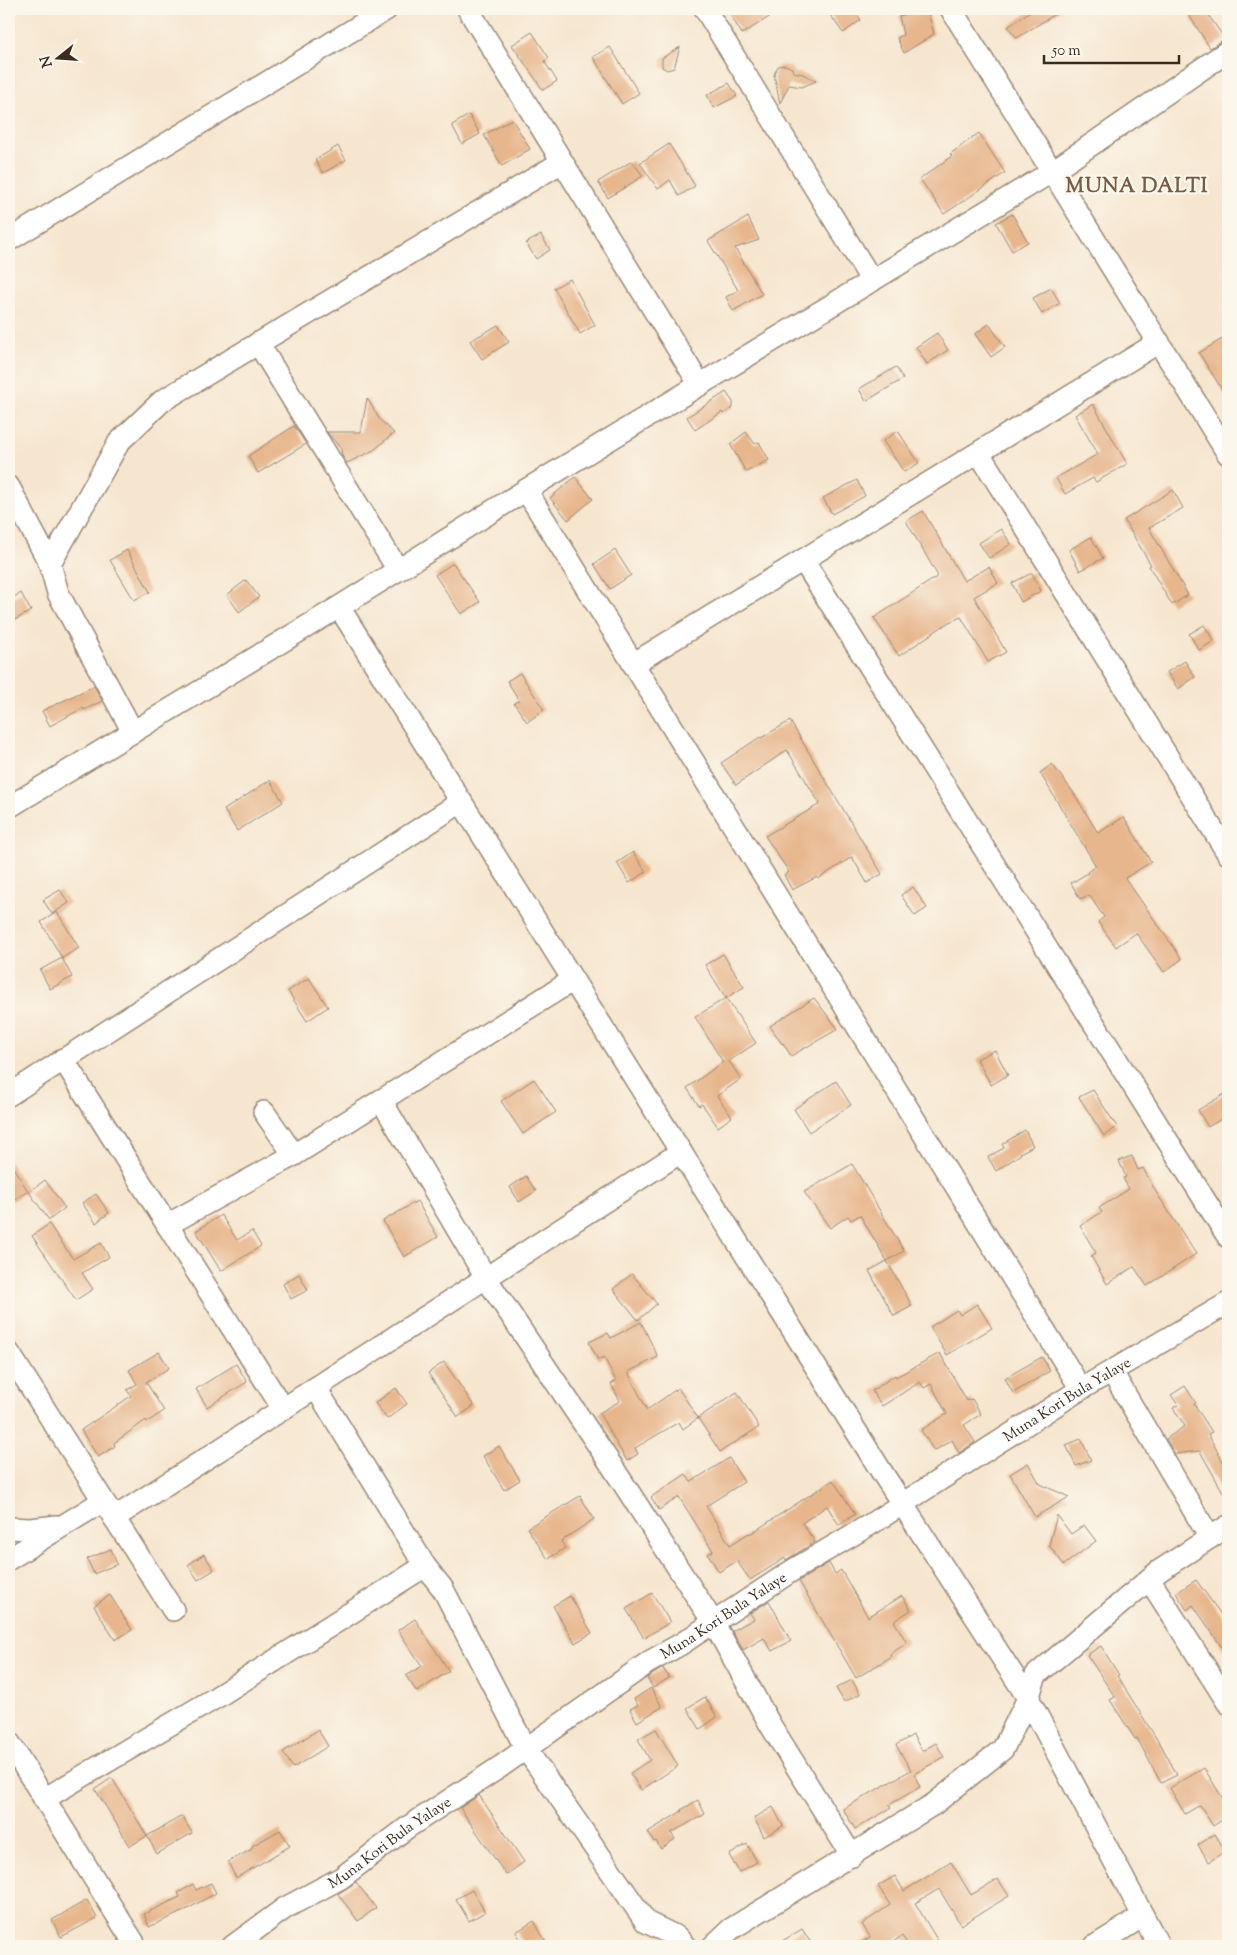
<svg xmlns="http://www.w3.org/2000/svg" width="1237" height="1955" viewBox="0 0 1237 1955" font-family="'Sorts Mill Goudy',serif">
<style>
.building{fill:#e7b68c}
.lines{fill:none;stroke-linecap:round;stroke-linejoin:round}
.minor-casing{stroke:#988876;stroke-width:24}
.minor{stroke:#fff;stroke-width:21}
.labels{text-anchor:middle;stroke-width:4.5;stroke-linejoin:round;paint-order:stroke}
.street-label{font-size:15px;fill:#3b2a1e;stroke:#fbf7ec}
.district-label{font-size:20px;font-weight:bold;letter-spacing:1px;fill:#775b44;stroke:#fbf7ec}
</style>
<rect width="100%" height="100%" fill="#fbf7ec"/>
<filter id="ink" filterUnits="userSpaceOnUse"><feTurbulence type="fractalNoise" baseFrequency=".02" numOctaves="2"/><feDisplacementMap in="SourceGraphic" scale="10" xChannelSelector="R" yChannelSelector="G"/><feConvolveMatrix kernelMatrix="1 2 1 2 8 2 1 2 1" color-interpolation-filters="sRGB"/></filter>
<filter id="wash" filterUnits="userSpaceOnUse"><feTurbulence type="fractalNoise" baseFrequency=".0096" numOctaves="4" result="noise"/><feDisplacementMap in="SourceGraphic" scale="20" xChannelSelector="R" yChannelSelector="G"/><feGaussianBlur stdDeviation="1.12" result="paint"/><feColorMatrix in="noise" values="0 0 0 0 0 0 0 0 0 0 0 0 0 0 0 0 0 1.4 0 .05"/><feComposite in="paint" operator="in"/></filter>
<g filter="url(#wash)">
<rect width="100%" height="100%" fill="#f6e6cf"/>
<g id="blocks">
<!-- building -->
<path class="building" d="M 738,9 L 782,9 L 742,34 L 730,14 Z
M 826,9 L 853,9 L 861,20 L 843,33 Z
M 927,9 L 934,34 L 904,53 L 897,38 L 903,35 L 899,16 Z
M 1033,9 L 1063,9 L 1017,38 L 1008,27 Z
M 1185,9 L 1204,9 L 1225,39 L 1210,48 Z
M 532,32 L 549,58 L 544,61 L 557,81 L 543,90 L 512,45 Z
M 610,47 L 639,93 L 622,104 L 593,57 Z
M 680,47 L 674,68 L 667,70 L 662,67 L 662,58 Z
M 785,65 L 792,68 L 793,72 L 803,74 L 816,81 L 802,87 L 789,85 L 780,103 L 774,75 L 778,66 Z
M 729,83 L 737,96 L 714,108 L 707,95 Z
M 469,115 L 480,134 L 462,144 L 452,125 Z
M 512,119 L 530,149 L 502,166 L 484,135 Z
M 979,133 L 1005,173 L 944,214 L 920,179 L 952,156 L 950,154 Z
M 669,144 L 695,186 L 679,196 L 670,180 L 658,189 L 640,163 Z
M 338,146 L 346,160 L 323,173 L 315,160 Z
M 632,161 L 643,176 L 608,198 L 598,182 Z
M 1012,214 L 1028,242 L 1012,251 L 996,223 Z
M 748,217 L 759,240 L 735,248 L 762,294 L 733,311 L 726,297 L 738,290 L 708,241 Z
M 541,235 L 550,250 L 536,259 L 526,243 Z
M 570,279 L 595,325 L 580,334 L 554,288 Z
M 1051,288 L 1060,303 L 1042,314 L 1033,298 Z
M 989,324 L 1005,347 L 991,357 L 975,334 Z
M 498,325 L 509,342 L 482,359 L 470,341 Z
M 937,333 L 948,350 L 927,364 L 916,347 Z
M 1222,339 L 1228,349 L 1228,399 L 1199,353 Z
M 896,367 L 903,379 L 866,401 L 859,389 Z
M 726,392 L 733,402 L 733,408 L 723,414 L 722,412 L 695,430 L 687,417 Z
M 367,398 L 380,420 L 394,433 L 374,450 L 347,463 L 342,456 L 341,449 L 327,432 L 361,432 Z
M 1093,404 L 1127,464 L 1096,482 L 1093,478 L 1065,494 L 1056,478 L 1098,454 L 1075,415 Z
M 294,426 L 306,444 L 258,473 L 248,456 Z
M 898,431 L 919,463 L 904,472 L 883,441 Z
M 746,432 L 755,444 L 759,442 L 769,460 L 746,472 L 730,444 Z
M 575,477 L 593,499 L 568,520 L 550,498 Z
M 857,480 L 865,496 L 832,514 L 823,498 Z
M 1173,490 L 1183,508 L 1149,528 L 1188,595 L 1172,605 L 1149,566 L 1151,565 L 1124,520 Z
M 923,511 L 964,581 L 989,567 L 998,583 L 974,597 L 1006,652 L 988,662 L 961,617 L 949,622 L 899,656 L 874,618 L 938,576 L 906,521 Z
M 1001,529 L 1011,544 L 989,558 L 979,543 Z
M 1091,537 L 1103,558 L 1080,571 L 1069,550 Z
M 127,550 L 150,592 L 134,600 L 110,560 Z
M 615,550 L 631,575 L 610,589 L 594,564 Z
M 453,563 L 480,602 L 461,614 L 435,575 Z
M 1032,573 L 1041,591 L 1021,602 L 1012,583 Z
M 246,580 L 259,597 L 239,612 L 227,595 Z
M 21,593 L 31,611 L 9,623 L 9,600 Z
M 1204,625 L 1214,641 L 1199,650 L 1189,634 Z
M 1185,661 L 1195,677 L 1178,689 L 1167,672 Z
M 520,673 L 544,710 L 527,722 L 514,703 L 519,700 L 507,681 Z
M 94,686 L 102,701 L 84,710 L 83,708 L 50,726 L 42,711 Z
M 790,721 L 882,874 L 867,883 L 852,857 L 818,879 L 817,877 L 792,890 L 784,875 L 789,872 L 765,836 L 820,804 L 787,750 L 736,785 L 721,763 L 760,737 L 761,738 Z
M 1052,764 L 1073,792 L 1098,833 L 1124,817 L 1151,862 L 1125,878 L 1182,959 L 1164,972 L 1136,933 L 1116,947 L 1098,922 L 1104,917 L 1089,895 L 1080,899 L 1071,883 L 1088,873 L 1087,872 L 1096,866 L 1040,773 Z
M 270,780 L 283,802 L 237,831 L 224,810 Z
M 633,852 L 646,872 L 629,883 L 617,863 Z
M 913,887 L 927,908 L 915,916 L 901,895 Z
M 60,890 L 69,903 L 52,914 L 43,900 Z
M 57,912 L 79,948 L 62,958 L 41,922 Z
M 723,954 L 744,987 L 726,998 L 705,965 Z
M 62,958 L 72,977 L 50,989 L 40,970 Z
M 309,978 L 328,1007 L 307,1021 L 288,991 Z
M 726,998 L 756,1043 L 729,1061 L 741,1079 L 717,1096 L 732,1117 L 718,1127 L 702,1104 L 699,1106 L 687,1088 L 723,1062 L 695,1017 Z
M 814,998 L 838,1029 L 791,1056 L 783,1043 L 782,1044 L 770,1026 Z
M 995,1050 L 1008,1075 L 991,1085 L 977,1059 Z
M 534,1079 L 556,1112 L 523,1134 L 501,1101 Z
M 836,1081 L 851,1105 L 809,1132 L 794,1109 Z
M 1093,1090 L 1117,1127 L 1104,1136 L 1079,1097 Z
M 1228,1092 L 1228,1115 L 1208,1127 L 1198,1110 Z
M 1025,1130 L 1033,1146 L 1020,1153 L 1021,1154 L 996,1171 L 988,1157 L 1004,1148 L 1002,1144 Z
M 1132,1156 L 1138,1170 L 1143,1168 L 1156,1192 L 1196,1254 L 1147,1286 L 1134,1267 L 1107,1284 L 1091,1256 L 1096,1253 L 1080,1226 L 1102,1212 L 1099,1208 L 1129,1189 L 1123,1178 L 1126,1177 L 1119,1161 Z
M 9,1161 L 28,1191 L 9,1203 Z
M 852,1164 L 904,1251 L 887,1261 L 860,1215 L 851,1220 L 848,1216 L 830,1228 L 804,1192 Z
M 526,1176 L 536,1191 L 519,1202 L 510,1187 Z
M 45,1180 L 65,1208 L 49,1220 L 29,1192 Z
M 96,1194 L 109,1213 L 96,1223 L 82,1203 Z
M 417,1201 L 438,1237 L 404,1257 L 383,1221 Z
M 221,1215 L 237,1240 L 252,1231 L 261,1246 L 221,1271 L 196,1231 Z
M 49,1224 L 73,1259 L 101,1243 L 109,1257 L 82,1273 L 93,1289 L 76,1300 L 32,1236 Z
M 887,1261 L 912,1306 L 894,1316 L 869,1271 Z
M 299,1274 L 308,1290 L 291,1299 L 283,1284 Z
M 632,1274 L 657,1304 L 638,1320 L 613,1289 Z
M 977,1304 L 992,1328 L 947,1355 L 930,1327 L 957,1310 L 960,1315 Z
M 641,1322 L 658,1357 L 628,1372 L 647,1410 L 678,1388 L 698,1418 L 683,1429 L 679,1422 L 635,1448 L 638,1454 L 627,1461 L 599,1413 L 620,1401 L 611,1384 L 616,1381 L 604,1357 L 598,1360 L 589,1342 L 608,1333 L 611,1338 Z
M 159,1352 L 169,1368 L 146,1382 L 164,1411 L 147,1422 L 146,1420 L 114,1443 L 115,1446 L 98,1457 L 81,1430 L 131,1396 L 127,1390 L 137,1384 L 129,1370 Z
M 940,1353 L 967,1401 L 972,1399 L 981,1414 L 964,1425 L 975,1442 L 959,1453 L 952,1440 L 934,1451 L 921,1430 L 947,1414 L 931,1384 L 924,1388 L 920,1382 L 882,1406 L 872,1391 L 895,1375 L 896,1377 Z
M 1042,1357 L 1050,1371 L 1013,1393 L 1005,1378 Z
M 444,1362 L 474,1406 L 458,1417 L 428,1373 Z
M 236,1364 L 247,1382 L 207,1407 L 196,1389 Z
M 1185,1386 L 1196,1403 L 1194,1404 L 1212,1432 L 1208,1434 L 1228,1471 L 1228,1501 L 1200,1451 L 1175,1454 L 1166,1439 L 1185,1426 L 1173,1408 L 1178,1405 L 1171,1395 Z
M 396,1388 L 407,1404 L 387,1419 L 375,1403 Z
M 737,1392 L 759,1427 L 720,1452 L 698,1418 Z
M 1081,1439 L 1091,1460 L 1076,1466 L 1066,1445 Z
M 499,1446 L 520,1480 L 504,1490 L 483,1456 Z
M 729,1458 L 744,1482 L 706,1506 L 730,1545 L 749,1533 L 750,1534 L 833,1480 L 855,1514 L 839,1525 L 827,1506 L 802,1523 L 815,1542 L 786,1560 L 785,1558 L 750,1580 L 737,1561 L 719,1572 L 708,1554 L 713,1551 L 679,1497 L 659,1510 L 651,1497 L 686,1474 L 691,1482 Z
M 1028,1463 L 1040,1484 L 1069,1497 L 1035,1517 L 1010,1474 Z
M 580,1496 L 594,1519 L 561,1541 L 565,1548 L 548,1559 L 527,1528 Z
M 1057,1515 L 1071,1534 L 1084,1525 L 1096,1541 L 1064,1565 L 1049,1545 Z
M 111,1549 L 117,1564 L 94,1574 L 87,1559 Z
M 204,1554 L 214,1570 L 198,1580 L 188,1565 Z
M 829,1563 L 835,1574 L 841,1570 L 868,1617 L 902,1596 L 911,1610 L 894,1621 L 907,1643 L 890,1654 L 891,1657 L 856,1678 L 799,1581 Z
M 1196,1580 L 1228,1624 L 1228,1656 L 1193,1605 L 1187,1610 L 1176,1593 Z
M 652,1593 L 670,1622 L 644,1638 L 626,1609 Z
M 110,1595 L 132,1630 L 115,1640 L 94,1606 Z
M 570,1596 L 592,1633 L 575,1643 L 553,1606 Z
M 769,1601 L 791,1641 L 772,1651 L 764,1638 L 743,1650 L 732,1631 L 754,1619 L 750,1613 Z
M 415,1619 L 449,1671 L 417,1692 L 406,1676 L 422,1666 L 398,1630 Z
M 1101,1646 L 1119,1675 L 1117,1676 L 1158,1741 L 1159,1741 L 1177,1775 L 1161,1783 L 1137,1738 L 1135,1739 L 1110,1700 L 1115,1697 L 1087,1655 Z
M 663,1668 L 669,1678 L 653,1688 L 647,1678 Z
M 852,1680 L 860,1694 L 844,1702 L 836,1688 Z
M 651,1688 L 662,1707 L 637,1722 L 630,1709 L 638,1705 L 634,1699 Z
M 705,1697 L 717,1717 L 700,1729 L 687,1708 Z
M 656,1729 L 678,1766 L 641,1790 L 630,1773 L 650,1760 L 638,1739 Z
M 318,1730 L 328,1746 L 293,1768 L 283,1752 Z
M 913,1735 L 922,1751 L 936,1743 L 944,1757 L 914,1774 L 920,1787 L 889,1805 L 891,1808 L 855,1829 L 843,1809 L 911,1770 L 896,1745 Z
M 1204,1768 L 1228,1807 L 1228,1816 L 1213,1826 L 1200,1805 L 1185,1814 L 1170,1788 Z
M 112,1778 L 147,1836 L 130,1846 L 95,1789 Z
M 479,1795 L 524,1862 L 506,1875 L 460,1808 Z
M 698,1800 L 705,1814 L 671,1833 L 675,1839 L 661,1849 L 656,1841 L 654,1842 L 648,1832 L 682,1811 L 681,1810 Z
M 773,1807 L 783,1826 L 764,1837 L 754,1818 Z
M 182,1816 L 192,1833 L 157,1854 L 147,1836 Z
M 280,1830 L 290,1846 L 236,1878 L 228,1862 L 252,1849 L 252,1846 Z
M 1215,1834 L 1225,1851 L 1209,1862 L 1198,1845 Z
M 747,1844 L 757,1862 L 739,1872 L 729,1855 Z
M 951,1862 L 971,1895 L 998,1879 L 1009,1896 L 961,1925 L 939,1889 L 915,1903 L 941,1946 L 909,1946 L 902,1936 L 887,1946 L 856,1946 L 870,1937 L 862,1924 L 890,1905 L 878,1886 L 895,1876 L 904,1891 Z
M 356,1882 L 376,1908 L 358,1921 L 338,1894 Z
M 211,1883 L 216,1893 L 182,1912 L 149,1927 L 144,1914 L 180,1897 L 178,1893 L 193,1884 L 196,1890 Z
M 472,1890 L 485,1912 L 469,1921 L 456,1899 Z
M 87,1900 L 97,1918 L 61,1937 L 52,1920 Z
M 534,1921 L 548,1946 L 524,1946 L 516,1932 Z
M 802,1929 L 813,1946 L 774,1946 Z"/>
</g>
</g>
<g filter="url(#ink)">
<use href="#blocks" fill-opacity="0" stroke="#988876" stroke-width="1"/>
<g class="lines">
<!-- minor casing -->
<g class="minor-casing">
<g id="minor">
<path d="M 468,9 L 700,385"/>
<path d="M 705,9 L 872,281"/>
<path d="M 951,9 L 1228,454"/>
<path d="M 9,240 L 387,9"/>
<path d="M 258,343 L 398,570"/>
<path d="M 979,453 L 1228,854"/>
<path d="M 9,487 L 50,564 L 58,593 L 133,732"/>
<path d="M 526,490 L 1081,1389"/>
<path d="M 803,560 L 1228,1237"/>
<path d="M 50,564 L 119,442 L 162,401 L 562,162"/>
<path d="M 339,607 L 883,1474 L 1028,1698 L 1159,1946"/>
<path d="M 633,664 L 1159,342"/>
<path d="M 9,807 L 339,607 L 526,490 L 1053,171 L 1228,51"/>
<path d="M 63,1059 L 283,1409"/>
<path d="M 9,1095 L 461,802"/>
<path d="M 381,1100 L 486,1278 L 610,1463 L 713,1622 L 771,1726 L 852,1856"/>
<path d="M 264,1112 L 294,1155"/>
<path d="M 167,1225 L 294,1155 L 573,980"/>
<path d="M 9,1353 L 173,1610"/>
<path d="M 1112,1372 L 1210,1538"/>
<path d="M 316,1388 L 425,1566 L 443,1589 L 526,1749 L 646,1922 L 677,1937 L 685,1946"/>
<path d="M 114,1518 L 681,1152"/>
<path d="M 9,1528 L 30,1529 L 57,1526"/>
<path d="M 9,1559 L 103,1501"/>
<path d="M 1149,1579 L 1228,1703"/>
<path d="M 9,1742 L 136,1946"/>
<path d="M 44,1799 L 217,1697 L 425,1566"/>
<path id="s1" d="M 233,1946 L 285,1908 L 341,1878 L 408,1827 L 500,1767 L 649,1662 L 681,1644 L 793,1570 L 871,1524 L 1081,1389 L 1228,1303"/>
<path d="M 713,1946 L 731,1929 L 934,1804 L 1003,1749 L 1028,1698 L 1036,1675 L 1159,1571 L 1228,1526"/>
<path d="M 1095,1946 L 1143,1916"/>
</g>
</g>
<!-- minor -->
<use href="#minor" class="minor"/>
</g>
</g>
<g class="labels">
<!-- street labels -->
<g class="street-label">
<text dy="5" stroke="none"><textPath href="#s1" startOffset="998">Muna Kori Bula Yalaye</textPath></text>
<text dy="5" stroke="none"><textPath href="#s1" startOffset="592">Muna Kori Bula Yalaye</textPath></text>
<text dy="5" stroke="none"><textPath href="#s1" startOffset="188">Muna Kori Bula Yalaye</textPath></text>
</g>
<!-- district labels -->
<g class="district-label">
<text x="1137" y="192">MUNA DALTI</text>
</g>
</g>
<!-- margin -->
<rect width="1237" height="1955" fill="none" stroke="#fbf7ec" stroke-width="30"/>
<!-- north arrow -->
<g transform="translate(58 58) rotate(253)" stroke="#fbf7ec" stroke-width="4" paint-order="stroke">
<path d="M0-4L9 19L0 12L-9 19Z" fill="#3b2a1e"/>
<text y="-8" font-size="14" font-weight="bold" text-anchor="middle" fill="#3b2a1e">N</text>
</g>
<!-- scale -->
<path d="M1044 55v8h135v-8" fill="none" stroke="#3b2a1e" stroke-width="2.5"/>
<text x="1052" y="55" font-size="15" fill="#3b2a1e" stroke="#fbf7ec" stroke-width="4" paint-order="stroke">50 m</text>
</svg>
